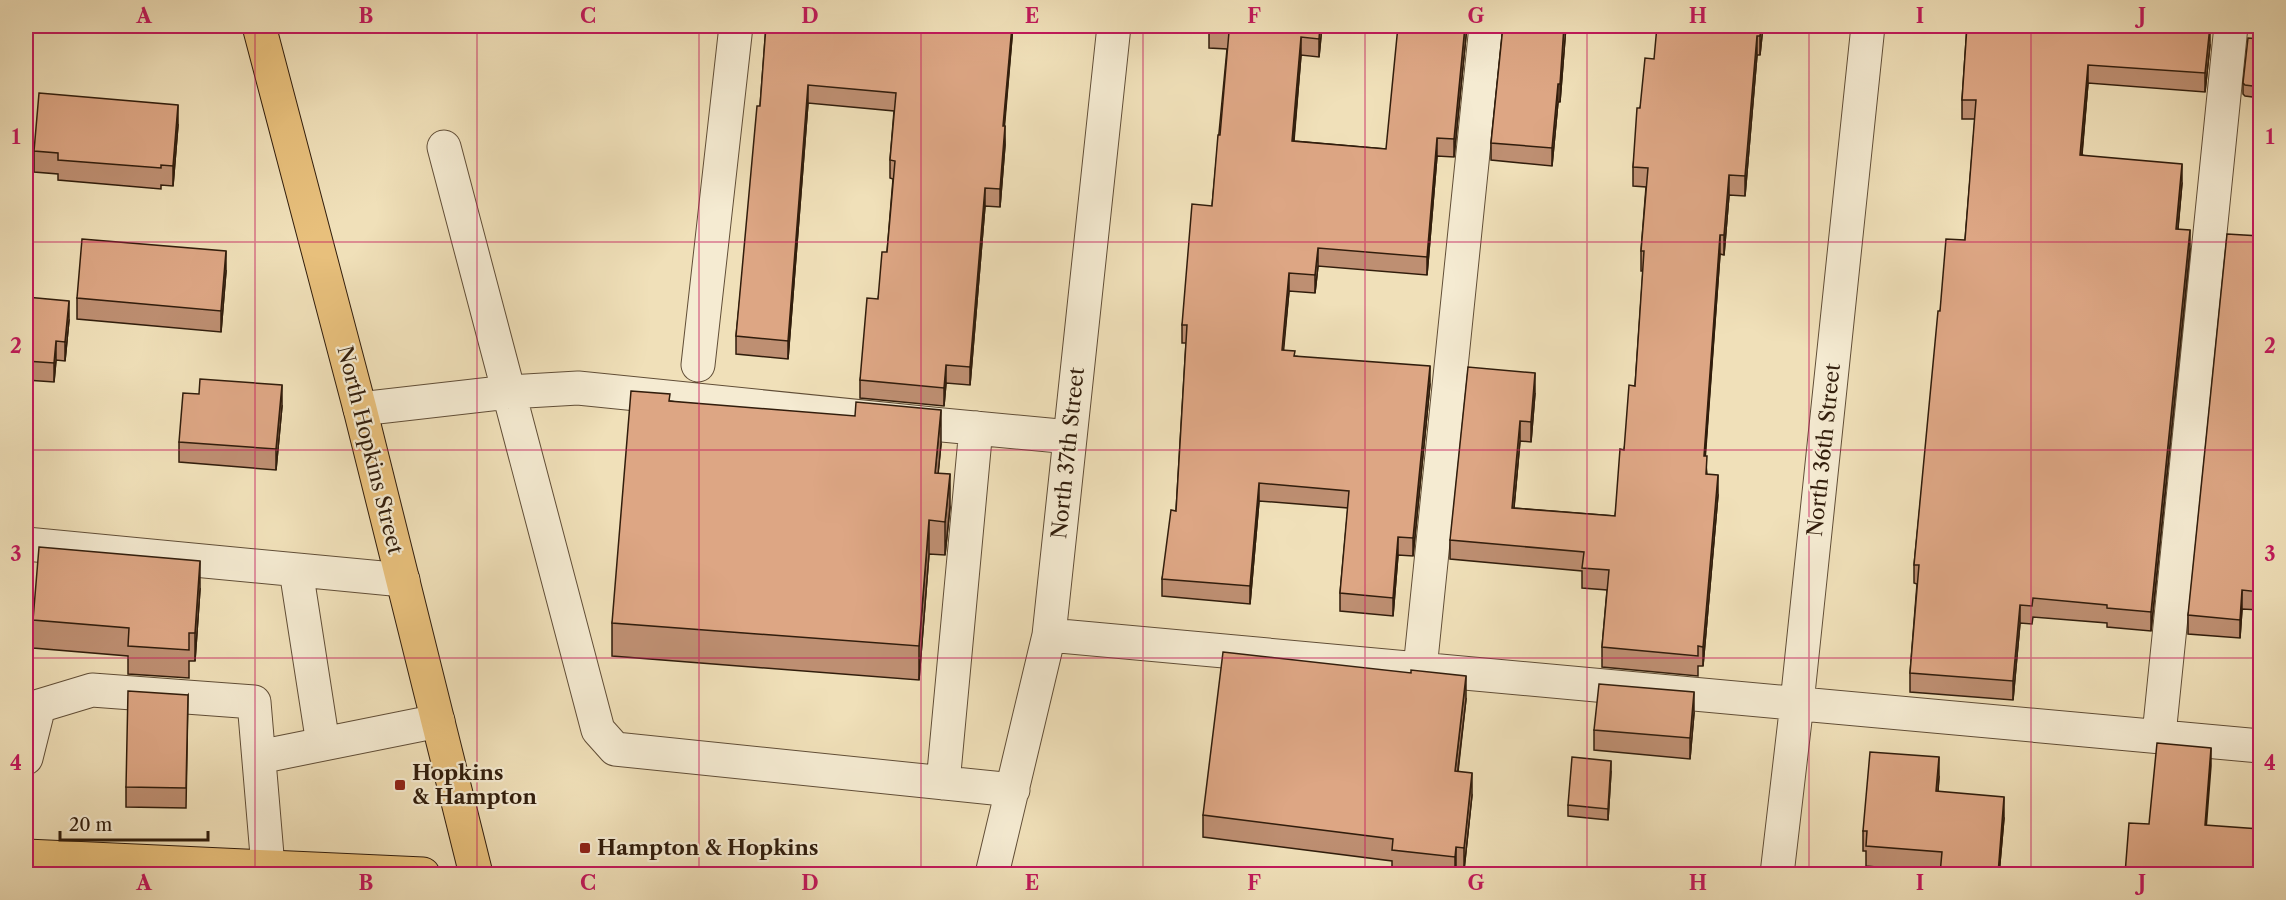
<svg xmlns="http://www.w3.org/2000/svg" width="2286" height="900" viewBox="0 0 2286 900" font-family="'Libre Caslon Text',serif">
<style>
.lines{fill:none;stroke-linecap:round;stroke-linejoin:round}
.minor-casing{stroke:#614e37;stroke-width:35}
.major-casing{stroke:#311d0c;stroke-width:35}
.minor{stroke:#f5ebd2;stroke-width:33}
.major{stroke:#e8c07c;stroke-width:33}
.wall{fill:#be8f72;stroke:#311d0c;stroke-width:1.5}
.shaded-wall{fill:#9b745c;stroke:#311d0c;stroke-width:1.5}
.building{fill:#dda684;stroke:#311d0c;stroke-width:1.5}
.grid{fill:none;stroke:#c2185b;stroke-width:1.5;stroke-opacity:0.55}
.poi-dot{fill:#8f2418;stroke:#f5ebd2;stroke-width:2}
.labels{text-anchor:middle;stroke-width:4.5;stroke-linejoin:round;paint-order:stroke}
.street-label{font-size:21px;fill:#311d0c;stroke:#f5ebd2}
.poi-label{font-size:21px;font-weight:bold;fill:#311d0c;stroke:#f5ebd2;text-anchor:start}
.neatline{fill:none;stroke:#c2185b;stroke-width:2}
.grid-label{font-size:20px;text-anchor:middle;font-weight:bold;fill:#c2185b}
</style>
<rect width="100%" height="100%" fill="#f0e0b9"/>
<filter id="stains"><feTurbulence type="fractalNoise" baseFrequency=".00333" numOctaves="4"/><feColorMatrix values="0 0 0 0 .2 0 0 0 0 .09 0 0 0 0 .02 0 0 0 .5 -.17"/></filter>
<radialGradient id="worn" r=".72"><stop offset=".6" stop-color="#630" stop-opacity="0"/><stop offset="1" stop-color="#630" stop-opacity=".3"/></radialGradient>
<g class="lines">
<!-- minor casing -->
<g class="minor-casing">
<path id="minor" d="M 444,147 L 598,730 L 615,749 L 1013,790
M 698,365 L 736,26
M 360,409 L 509,392 L 578,388 L 932,424 L 1070,437
M 26,544 L 403,580
M 296,570 L 323,744
M 1049,635 L 2260,746
M 1420,669 L 1486,26
M 2159,735 L 2231,26
M 259,757 L 438,721
M 26,758 L 39,706 L 92,690 L 254,702 L 268,867
M 943,783 L 976,428
M 992,874 L 1049,635 L 1114,26
M 1777,874 L 1797,703 L 1868,26"/>
</g>
<!-- major casing -->
<g class="major-casing">
<path id="major" d="M 259,26 L 360,409 L 476,874
M 26,856 L 423,874"/>
</g>
<!-- minor -->
<use href="#minor" class="minor"/>
<!-- major -->
<use href="#major" class="major"/>
</g>
<!-- wall -->
<path class="wall" d="M 766,26 L 1013,26 L 1004,126 L 1005,145 L 1000,207 L 985,206 L 970,385 L 946,383 L 944,406 L 860,398 L 860,380 L 878,299 L 887,252 L 893,179 L 890,178 L 890,160 L 894,111 L 808,103 L 788,359 L 736,354 L 736,336 L 760,106 Z
M 1209,26 L 1322,26 L 1319,57 L 1301,55 L 1294,141 L 1386,149 L 1467,26 L 1454,157 L 1437,156 L 1427,275 L 1318,266 L 1315,293 L 1289,291 L 1283,350 L 1295,356 L 1430,384 L 1413,556 L 1398,555 L 1393,616 L 1340,611 L 1340,593 L 1348,508 L 1259,501 L 1250,604 L 1162,596 L 1162,579 L 1176,511 L 1186,343 L 1182,343 L 1182,325 L 1212,206 L 1227,49 L 1209,48 Z
M 1503,26 L 1566,26 L 1560,102 L 1558,102 L 1552,166 L 1491,160 L 1491,143 Z
M 1763,26 L 1760,55 L 1757,55 L 1745,196 L 1729,195 L 1724,255 L 1720,254 L 1705,456 L 1707,474 L 1718,495 L 1703,666 L 1698,666 L 1698,676 L 1602,667 L 1602,647 L 1607,590 L 1582,588 L 1582,571 L 1450,559 L 1450,540 L 1535,393 L 1531,442 L 1520,441 L 1514,508 L 1615,516 L 1624,450 L 1635,386 L 1643,271 L 1641,271 L 1641,251 L 1646,187 L 1633,186 L 1633,167 L 1640,108 L 1654,59 Z
M 1967,26 L 2210,45 L 2205,92 L 2088,83 L 2082,155 L 2182,183 L 2178,229 L 2190,249 L 2151,631 L 2107,627 L 2107,623 L 2033,617 L 2032,624 L 2020,623 L 2013,700 L 1910,692 L 1910,673 L 1917,584 L 1914,583 L 1914,565 L 1940,311 L 1965,240 L 1975,119 L 1962,119 L 1962,100 Z
M 2260,39 L 2260,98 L 2245,96 L 2243,94 L 2243,83 Z
M 178,125 L 173,186 L 161,185 L 161,189 L 58,180 L 58,174 L 34,172 L 34,151 Z
M 2260,236 L 2260,610 L 2242,609 L 2240,638 L 2188,634 L 2188,615 Z
M 226,271 L 221,332 L 77,319 L 77,298 Z
M 26,297 L 69,320 L 65,361 L 56,360 L 54,382 L 26,380 Z
M 670,401 L 941,444 L 938,473 L 950,507 L 945,555 L 929,554 L 919,680 L 612,656 L 612,623 Z
M 282,406 L 276,470 L 179,462 L 179,442 Z
M 200,589 L 195,661 L 189,661 L 189,678 L 128,674 L 128,656 L 33,648 L 33,620 Z
M 188,695 L 186,808 L 126,807 L 126,787 Z
M 1466,699 L 1458,772 L 1472,795 L 1464,870 L 1456,869 L 1456,874 L 1413,874 L 1392,872 L 1392,861 L 1203,837 L 1203,815 Z
M 1694,713 L 1690,759 L 1594,750 L 1594,730 Z
M 1611,772 L 1608,820 L 1568,816 L 1568,805 Z
M 1939,777 L 1938,792 L 2004,818 L 1999,874 L 1940,874 L 1941,873 L 1866,866 L 1866,851 L 1863,851 L 1863,831 Z"/>
<!-- shaded-wall -->
<path class="shaded-wall" d="M 1012,26 L 1013,26 L 1003,144 L 1003,126 Z
M 1320,26 L 1322,26 L 1319,57 L 1319,39 Z
M 1465,26 L 1467,26 L 1454,157 L 1454,139 Z
M 1564,26 L 1566,26 L 1560,102 L 1560,84 Z
M 1761,26 L 1763,26 L 1760,55 L 1760,36 Z
M 2210,26 L 2210,45 L 2205,92 L 2205,73 Z
M 1757,36 L 1757,55 L 1745,196 L 1745,176 Z
M 1301,37 L 1301,55 L 1292,159 L 1292,141 Z
M 2088,65 L 2088,83 L 2080,174 L 2080,155 Z
M 1558,84 L 1558,102 L 1552,166 L 1552,148 Z
M 808,85 L 808,103 L 788,359 L 788,341 Z
M 178,105 L 178,125 L 173,186 L 173,166 Z
M 1005,126 L 1005,145 L 1000,207 L 1000,189 Z
M 1437,138 L 1437,156 L 1427,275 L 1427,257 Z
M 2182,164 L 2182,183 L 2176,248 L 2176,229 Z
M 1729,175 L 1729,195 L 1724,255 L 1724,235 Z
M 985,188 L 985,206 L 970,385 L 970,367 Z
M 2190,230 L 2190,249 L 2151,631 L 2151,612 Z
M 1720,235 L 1720,254 L 1704,475 L 1704,456 Z
M 1318,248 L 1318,266 L 1315,293 L 1315,275 Z
M 226,251 L 226,271 L 221,332 L 221,311 Z
M 1289,273 L 1289,291 L 1282,368 L 1282,350 Z
M 69,301 L 69,320 L 65,361 L 65,342 Z
M 56,341 L 56,360 L 54,382 L 54,363 Z
M 946,365 L 946,383 L 944,406 L 944,388 Z
M 1430,366 L 1430,384 L 1413,556 L 1413,538 Z
M 1535,373 L 1535,393 L 1531,442 L 1531,422 Z
M 282,385 L 282,406 L 276,470 L 276,449 Z
M 941,410 L 941,444 L 935,506 L 935,473 Z
M 1520,421 L 1520,441 L 1512,528 L 1512,508 Z
M 950,474 L 950,507 L 945,555 L 945,522 Z
M 1718,475 L 1718,495 L 1703,666 L 1703,647 Z
M 1259,483 L 1259,501 L 1250,604 L 1250,586 Z
M 929,520 L 929,554 L 919,680 L 919,646 Z
M 1398,537 L 1398,555 L 1393,616 L 1393,598 Z
M 200,561 L 200,589 L 195,661 L 195,633 Z
M 2242,590 L 2242,609 L 2240,638 L 2240,620 Z
M 2020,605 L 2020,623 L 2013,700 L 2013,681 Z
M 1466,676 L 1466,699 L 1455,794 L 1455,771 Z
M 1694,692 L 1694,713 L 1690,759 L 1690,738 Z
M 2211,748 L 2211,766 L 2205,843 L 2205,825 Z
M 1939,757 L 1939,777 L 1936,812 L 1936,791 Z
M 1611,761 L 1611,772 L 1608,820 L 1608,809 Z
M 1472,773 L 1472,795 L 1464,870 L 1464,848 Z
M 2004,797 L 2004,818 L 1999,874 L 1998,874 Z
M 1456,847 L 1456,869 L 1455,874 L 1455,857 Z"/>
<!-- building -->
<path class="building" d="M 766,26 L 1012,26 L 1003,126 L 1005,126 L 1000,189 L 985,188 L 970,367 L 946,365 L 944,388 L 860,380 L 867,298 L 878,299 L 882,252 L 887,252 L 895,161 L 890,160 L 896,93 L 808,85 L 788,341 L 736,336 L 757,106 L 760,106 Z
M 1209,26 L 1320,26 L 1319,39 L 1301,37 L 1292,141 L 1386,149 L 1398,26 L 1465,26 L 1454,139 L 1437,138 L 1427,257 L 1318,248 L 1315,275 L 1289,273 L 1282,350 L 1295,351 L 1294,356 L 1430,366 L 1413,538 L 1398,537 L 1393,598 L 1340,593 L 1349,491 L 1259,483 L 1250,586 L 1162,579 L 1171,510 L 1176,511 L 1187,325 L 1182,325 L 1192,204 L 1212,206 L 1218,135 L 1220,135 L 1229,32 L 1209,30 Z
M 1503,26 L 1564,26 L 1560,84 L 1558,84 L 1552,148 L 1491,143 Z
M 1657,26 L 1761,26 L 1760,36 L 1757,36 L 1745,176 L 1729,175 L 1724,235 L 1720,235 L 1704,456 L 1707,456 L 1706,474 L 1718,475 L 1703,647 L 1698,646 L 1698,656 L 1602,647 L 1609,570 L 1582,568 L 1584,552 L 1450,540 L 1468,367 L 1535,373 L 1531,422 L 1520,421 L 1512,508 L 1615,516 L 1620,449 L 1624,450 L 1629,385 L 1635,386 L 1644,251 L 1641,251 L 1648,168 L 1633,167 L 1637,108 L 1640,108 L 1645,58 L 1654,59 Z
M 1967,26 L 2210,26 L 2205,73 L 2088,65 L 2080,155 L 2182,164 L 2176,229 L 2190,230 L 2151,612 L 2107,608 L 2107,605 L 2033,598 L 2032,606 L 2020,605 L 2013,681 L 1910,673 L 1919,565 L 1914,565 L 1938,311 L 1940,311 L 1946,239 L 1965,240 L 1976,100 L 1962,100 Z
M 2248,38 L 2260,39 L 2260,87 L 2245,85 L 2243,83 Z
M 39,93 L 178,105 L 173,166 L 161,165 L 161,168 L 58,160 L 58,153 L 34,151 Z
M 2227,234 L 2260,236 L 2260,592 L 2242,590 L 2240,620 L 2188,615 Z
M 82,239 L 226,251 L 221,311 L 77,298 Z
M 26,297 L 69,301 L 65,342 L 56,341 L 54,363 L 26,361 Z
M 200,379 L 282,385 L 276,449 L 179,442 L 183,393 L 199,394 Z
M 631,391 L 670,394 L 669,401 L 855,416 L 856,402 L 941,410 L 935,473 L 950,474 L 945,522 L 929,520 L 919,646 L 612,623 Z
M 39,547 L 200,561 L 195,633 L 189,633 L 189,650 L 128,646 L 129,628 L 33,620 Z
M 1223,652 L 1411,673 L 1411,670 L 1466,676 L 1455,771 L 1472,773 L 1464,848 L 1456,847 L 1455,857 L 1392,850 L 1393,839 L 1203,815 Z
M 1599,684 L 1694,692 L 1690,738 L 1594,730 Z
M 128,691 L 188,695 L 186,788 L 126,787 Z
M 2157,743 L 2211,748 L 2205,825 L 2260,829 L 2260,874 L 2125,874 L 2129,823 L 2149,824 Z
M 1870,752 L 1939,757 L 1936,791 L 2004,797 L 1998,874 L 1940,874 L 1942,852 L 1866,846 L 1867,831 L 1863,831 Z
M 1572,757 L 1611,761 L 1608,809 L 1568,805 Z"/>
<!-- grid -->
<path class="grid" d="M 255,26 L 255,874M 477,26 L 477,874M 699,26 L 699,874M 921,26 L 921,874M 1143,26 L 1143,874M 1365,26 L 1365,874M 1587,26 L 1587,874M 1809,26 L 1809,874M 2031,26 L 2031,874M 26,242 L 2260,242M 26,450 L 2260,450M 26,658 L 2260,658"/>
<!-- markers -->
<g class="poi-dot">
<rect x="394" y="779" width="12" height="12" rx="3"/>
<rect x="579" y="842" width="12" height="12" rx="3"/>
</g>
<g class="labels">
<!-- street labels -->
<g class="street-label">
<text transform="translate(370 450) rotate(76)" y="7">North Hopkins Street</text>
<text transform="translate(1824 450) rotate(-84)" y="7">North 36th Street</text>
<text transform="translate(1068 453) rotate(-84)" y="7">North 37th Street</text>
</g>
<!-- poi labels -->
<g class="poi-label">
<text x="412" y="780">Hopkins<tspan x="412" dy="24">&amp; Hampton</tspan></text>
<text x="597" y="855">Hampton &amp; Hopkins</text>
</g>
</g>
<!-- margin -->
<rect width="2286" height="900" fill="none" stroke="#f0e0b9" stroke-width="66"/>
<!-- scale -->
<path d="M60 831v9h148v-9" fill="none" stroke="#311d0c" stroke-width="3"/>
<text x="69" y="831" font-size="18" fill="#311d0c" stroke="#f5ebd2" stroke-width="4.5" paint-order="stroke">20 m</text>
<rect x="33" y="33" width="2220" height="834" class="neatline"/>
<g class="grid-label">
<text x="144" y="23">A</text>
<text x="366" y="23">B</text>
<text x="588" y="23">C</text>
<text x="810" y="23">D</text>
<text x="1032" y="23">E</text>
<text x="1254" y="23">F</text>
<text x="1476" y="23">G</text>
<text x="1698" y="23">H</text>
<text x="1920" y="23">I</text>
<text x="2142" y="23">J</text>
<text x="16" y="144">1</text>
<text x="2270" y="144">1</text>
<text x="16" y="353">2</text>
<text x="2270" y="353">2</text>
<text x="16" y="561">3</text>
<text x="2270" y="561">3</text>
<text x="16" y="770">4</text>
<text x="2270" y="770">4</text>
<text x="144" y="890">A</text>
<text x="366" y="890">B</text>
<text x="588" y="890">C</text>
<text x="810" y="890">D</text>
<text x="1032" y="890">E</text>
<text x="1254" y="890">F</text>
<text x="1476" y="890">G</text>
<text x="1698" y="890">H</text>
<text x="1920" y="890">I</text>
<text x="2142" y="890">J</text>
</g>
<rect width="100%" height="100%" filter="url(#stains)"/>
<rect width="100%" height="100%" fill="url(#worn)"/>
</svg>
